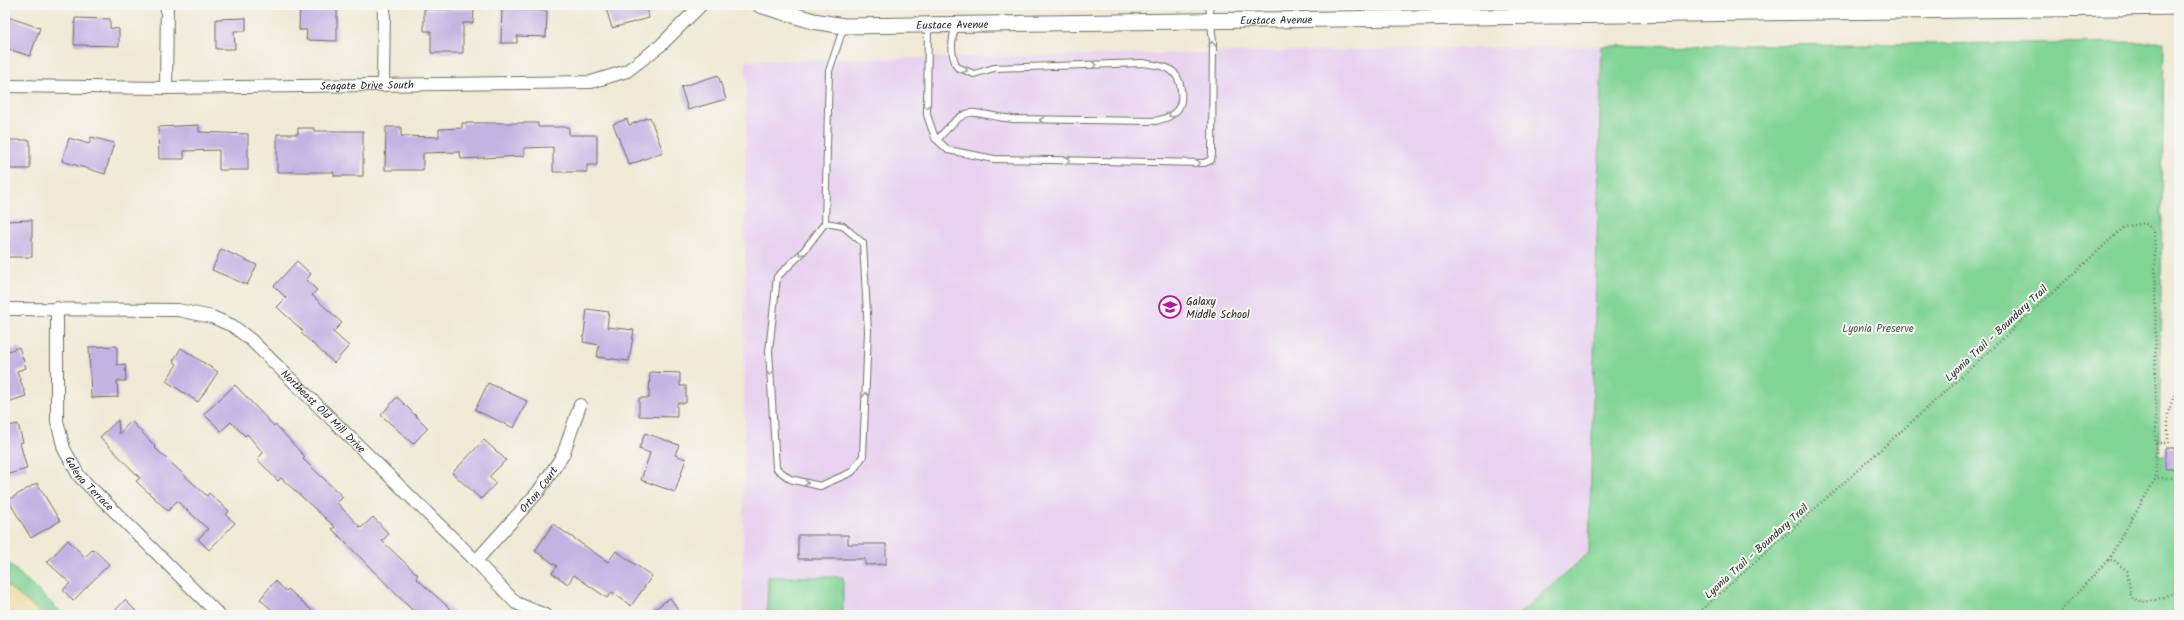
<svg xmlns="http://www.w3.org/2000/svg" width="2184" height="620" viewBox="0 0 2184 620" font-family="Kalam,sans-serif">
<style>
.built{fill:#e7d2ef}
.green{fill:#82d495;stroke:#568060}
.sand{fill:#eeda9e;stroke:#8c8264}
.building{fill:#c3b3e3}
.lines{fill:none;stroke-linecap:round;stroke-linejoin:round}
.service-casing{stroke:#706e66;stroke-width:8}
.minor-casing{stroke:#706e66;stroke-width:14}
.tertiary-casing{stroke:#706e66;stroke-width:17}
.path{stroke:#706e66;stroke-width:2.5;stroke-dasharray:1 3;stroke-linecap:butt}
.service{stroke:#fff;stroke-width:6}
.minor{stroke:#fff;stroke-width:12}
.tertiary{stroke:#fff;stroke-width:15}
.oneway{stroke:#a0a0a0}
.labels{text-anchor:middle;stroke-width:4;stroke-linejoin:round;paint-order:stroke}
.street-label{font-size:11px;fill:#2b2b2b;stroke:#f6f6f2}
.poi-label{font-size:11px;fill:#2b2b2b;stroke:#f6f6f2;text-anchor:start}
.park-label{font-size:11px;fill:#455e4b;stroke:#f6f6f2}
</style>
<rect width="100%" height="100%" fill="#f6f6f2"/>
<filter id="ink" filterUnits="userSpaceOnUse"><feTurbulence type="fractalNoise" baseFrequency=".025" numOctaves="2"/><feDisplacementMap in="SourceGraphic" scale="8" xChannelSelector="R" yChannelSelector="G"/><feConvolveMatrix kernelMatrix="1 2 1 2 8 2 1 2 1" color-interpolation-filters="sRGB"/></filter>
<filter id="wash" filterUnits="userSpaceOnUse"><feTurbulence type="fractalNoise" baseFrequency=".012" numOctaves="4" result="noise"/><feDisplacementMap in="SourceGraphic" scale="16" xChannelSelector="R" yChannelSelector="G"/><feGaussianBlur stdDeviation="0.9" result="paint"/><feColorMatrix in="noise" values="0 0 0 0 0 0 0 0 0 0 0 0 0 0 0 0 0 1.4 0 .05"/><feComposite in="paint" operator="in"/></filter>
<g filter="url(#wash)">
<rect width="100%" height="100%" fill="#f0e9d5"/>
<!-- built -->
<path class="built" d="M 1602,46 L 1589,553 L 1518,615 L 743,615 L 746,61 Z"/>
<!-- green -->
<path class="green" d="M 2164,42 L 2159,456 L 2179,456 L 2179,615 L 1518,615 L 1589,553 L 1602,46 Z
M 5,560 L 64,615 L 5,615 Z
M 768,577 L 843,577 L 843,615 L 767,615 Z"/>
<!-- sand -->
<path class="sand" d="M 5,584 L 40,612 L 42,615 L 5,615 Z"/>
<g id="blocks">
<!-- building -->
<path class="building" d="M 300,5 L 337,5 L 337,41 L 306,40 L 307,30 L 299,30 Z
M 502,5 L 523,5 L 523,10 L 547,11 L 546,37 L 517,36 L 517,43 L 501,43 Z
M 605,5 L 646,5 L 649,18 L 612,28 Z
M 424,9 L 474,10 L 473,23 L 463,23 L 463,53 L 431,53 L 431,31 L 424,31 Z
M 5,16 L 40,28 L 30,56 L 5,48 Z
M 75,18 L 110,19 L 110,28 L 119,29 L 119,46 L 74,45 Z
M 246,18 L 246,31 L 234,31 L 235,49 L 216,49 L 216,19 Z
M 718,75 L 726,99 L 688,110 L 681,87 Z
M 650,117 L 663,152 L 629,165 L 613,124 L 627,119 L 629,125 Z
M 462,123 L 538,123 L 538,127 L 569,127 L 569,135 L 597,135 L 597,165 L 587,165 L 587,172 L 553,172 L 553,147 L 524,148 L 524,156 L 461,159 L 460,152 L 423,153 L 423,170 L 385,170 L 386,127 L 401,127 L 401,136 L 439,137 L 439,129 L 462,128 Z
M 199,125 L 199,132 L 248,134 L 248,170 L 219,170 L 219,150 L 184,151 L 184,159 L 159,159 L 158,127 Z
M 298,128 L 314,128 L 314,131 L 363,131 L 363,176 L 334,176 L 334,172 L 277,172 L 277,134 L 298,134 Z
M 91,137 L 114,143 L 105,174 L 62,161 L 69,138 L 89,144 Z
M 5,140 L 30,140 L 30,169 L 5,169 Z
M 32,220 L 32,257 L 5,257 L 5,221 Z
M 221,249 L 257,265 L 247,285 L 212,270 Z
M 297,261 L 311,274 L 306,280 L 317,290 L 312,295 L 342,323 L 333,332 L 349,346 L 334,363 L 301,333 L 303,331 L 277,307 L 286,298 L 274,286 Z
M 587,309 L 609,312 L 607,327 L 634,330 L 629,361 L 597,357 L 599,345 L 583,342 Z
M 5,343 L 9,351 L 19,347 L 26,368 L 17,371 L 26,396 L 5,403 Z
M 117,346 L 117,365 L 125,364 L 126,381 L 117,381 L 118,397 L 91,398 L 89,347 Z
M 181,348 L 218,372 L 198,402 L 166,381 L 177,364 L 173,361 Z
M 650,372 L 680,373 L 680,386 L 686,386 L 686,403 L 677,403 L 677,417 L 639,416 L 639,398 L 649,398 Z
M 488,383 L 527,401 L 514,428 L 475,410 Z
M 235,385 L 274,426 L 276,425 L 305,457 L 303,459 L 343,497 L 337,503 L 361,528 L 373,517 L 389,534 L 382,541 L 418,575 L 416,578 L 457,615 L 417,615 L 332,529 L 335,527 L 281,478 L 278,481 L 257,459 L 263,453 L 247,434 L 245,436 L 231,422 L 221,431 L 204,414 Z
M 397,397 L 428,428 L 413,444 L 381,415 Z
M 118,420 L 119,434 L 131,421 L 155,446 L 154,447 L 207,496 L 209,493 L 229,511 L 226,515 L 235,523 L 209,550 L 198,539 L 208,529 L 177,501 L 168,511 L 136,481 L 140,478 L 100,437 Z
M 18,424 L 23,442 L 20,443 L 27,469 L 5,475 L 5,427 Z
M 645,433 L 679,445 L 675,455 L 686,459 L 675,492 L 641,480 L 650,453 L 639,449 Z
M 484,440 L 506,460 L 489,477 L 496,483 L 481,499 L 452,473 Z
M 2165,448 L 2179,448 L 2179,469 L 2165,469 Z
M 37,483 L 60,521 L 31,538 L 8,500 Z
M 553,524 L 608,562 L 616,551 L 652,576 L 631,606 L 612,592 L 607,598 L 574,575 L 568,584 L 552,573 L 557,566 L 535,551 Z
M 798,535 L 848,535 L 848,544 L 886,544 L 886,564 L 865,565 L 865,559 L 798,559 Z
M 68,540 L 85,557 L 93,549 L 109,564 L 73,601 L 63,590 L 70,583 L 47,562 Z
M 275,581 L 286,591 L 288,589 L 317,615 L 277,615 L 260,599 Z
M 670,598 L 682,615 L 646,615 Z
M 125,600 L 140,615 L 111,615 Z"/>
</g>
</g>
<g filter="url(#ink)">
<use href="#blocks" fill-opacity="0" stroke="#706e66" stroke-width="1"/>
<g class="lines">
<!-- service casing -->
<g class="service-casing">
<path id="service" d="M 928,25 L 927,115 L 935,138 L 948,150 L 994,159 L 1204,163 L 1211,160 L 1212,153 L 1213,42 L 1209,5
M 937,140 C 971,101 967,114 1013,119 L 1155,121 C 1163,119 1172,117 1177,110 C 1184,102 1182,82 1175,74 C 1168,65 1153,65 1143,63 L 994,68 L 974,74 L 957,67 C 950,53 951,40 956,25
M 825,223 L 843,226 L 863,243 L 868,331 L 863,456 L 852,472 L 820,486 L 790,479 L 776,468 L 769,351 L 777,277 L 802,253 L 825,223 L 829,71 L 844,26"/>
</g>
<!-- minor casing -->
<g class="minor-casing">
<g id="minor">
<path d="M 383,85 L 384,5"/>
<path id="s1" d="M 5,86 L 166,88 L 591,82 L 627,71 L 661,45 L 701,5"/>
<path d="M 166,88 L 167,5"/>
<path id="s2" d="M 57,308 L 57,421 L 64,449 L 79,476 L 219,615"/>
<path id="s3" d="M 5,309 L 178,310 L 212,317 L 233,326 L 251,340 L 476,561 L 516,603 L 545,615"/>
<path id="s4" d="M 476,561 L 538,492 L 563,455 L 580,405"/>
</g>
</g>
<!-- tertiary casing -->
<g class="tertiary-casing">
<g id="tertiary">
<path id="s5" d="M 760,5 L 813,21 L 844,26 L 2179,7"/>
</g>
</g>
<!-- path -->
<path class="path" d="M 2179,313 L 2179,321
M 2156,443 L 2168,443 L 2168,413 L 2179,381
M 2108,560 L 2156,478
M 1696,615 L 1926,409 L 2124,227 L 2145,223 L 2154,231 L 2155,247 L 2156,478 L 2179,478
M 2060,615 L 2063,608 L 2108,560 L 2114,560 L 2127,571 L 2131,597 C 2148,608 2162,596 2179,591"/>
<!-- service -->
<use href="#service" class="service"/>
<!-- minor -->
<use href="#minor" class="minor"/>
<!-- tertiary -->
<use href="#tertiary" class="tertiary"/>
</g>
<!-- one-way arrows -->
<defs><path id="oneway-chevron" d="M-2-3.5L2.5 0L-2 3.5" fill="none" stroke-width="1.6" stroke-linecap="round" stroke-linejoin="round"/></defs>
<g class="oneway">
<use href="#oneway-chevron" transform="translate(1212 44) rotate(-89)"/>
<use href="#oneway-chevron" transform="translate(1094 65) rotate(-1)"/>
<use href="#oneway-chevron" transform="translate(965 70) rotate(21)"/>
<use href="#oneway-chevron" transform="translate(927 106) rotate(89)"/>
<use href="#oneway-chevron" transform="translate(1171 115) rotate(143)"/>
<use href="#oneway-chevron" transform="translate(1042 120) rotate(-179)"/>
<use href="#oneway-chevron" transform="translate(1068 160) rotate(1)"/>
<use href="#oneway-chevron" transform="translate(1198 163) rotate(-1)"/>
<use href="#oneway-chevron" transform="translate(801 253) rotate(132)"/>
<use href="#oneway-chevron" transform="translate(770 373) rotate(88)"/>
<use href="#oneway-chevron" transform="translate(866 395) rotate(-88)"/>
<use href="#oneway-chevron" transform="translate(806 483) rotate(13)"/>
</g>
</g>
<!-- icons -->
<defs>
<g id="school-ring" transform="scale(1.15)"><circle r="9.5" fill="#f6f6f2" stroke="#b5179e" stroke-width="1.5"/><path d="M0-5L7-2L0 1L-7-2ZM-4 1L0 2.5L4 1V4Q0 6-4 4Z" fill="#b5179e"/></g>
</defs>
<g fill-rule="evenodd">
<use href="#school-ring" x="1170" y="307"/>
</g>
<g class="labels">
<!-- street labels -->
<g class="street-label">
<text dy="4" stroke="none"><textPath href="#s5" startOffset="519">Eustace Avenue</textPath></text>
<text dy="4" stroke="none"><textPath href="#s5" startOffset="195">Eustace Avenue</textPath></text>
<text dy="4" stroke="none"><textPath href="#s1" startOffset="362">Seagate Drive South</textPath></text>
<text transform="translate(1996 333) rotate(-43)" y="4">Lyonia Trail - Boundary Trail</text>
<text dy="4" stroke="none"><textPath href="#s3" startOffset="355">Northeast Old Mill Drive</textPath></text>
<text dy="4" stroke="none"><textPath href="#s2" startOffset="185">Galena Terrace</textPath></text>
<text dy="4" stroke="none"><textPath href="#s4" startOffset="95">Orton Court</textPath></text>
<text transform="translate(1756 551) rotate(-42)" y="4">Lyonia Trail - Boundary Trail</text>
</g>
<!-- poi labels -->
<g class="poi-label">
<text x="1186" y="305">Galaxy<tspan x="1186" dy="13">Middle School</tspan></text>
</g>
<!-- park labels -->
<g class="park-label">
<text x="1878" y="332">Lyonia Preserve</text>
</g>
</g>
<!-- margin -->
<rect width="2184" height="620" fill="none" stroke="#f6f6f2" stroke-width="20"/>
</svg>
